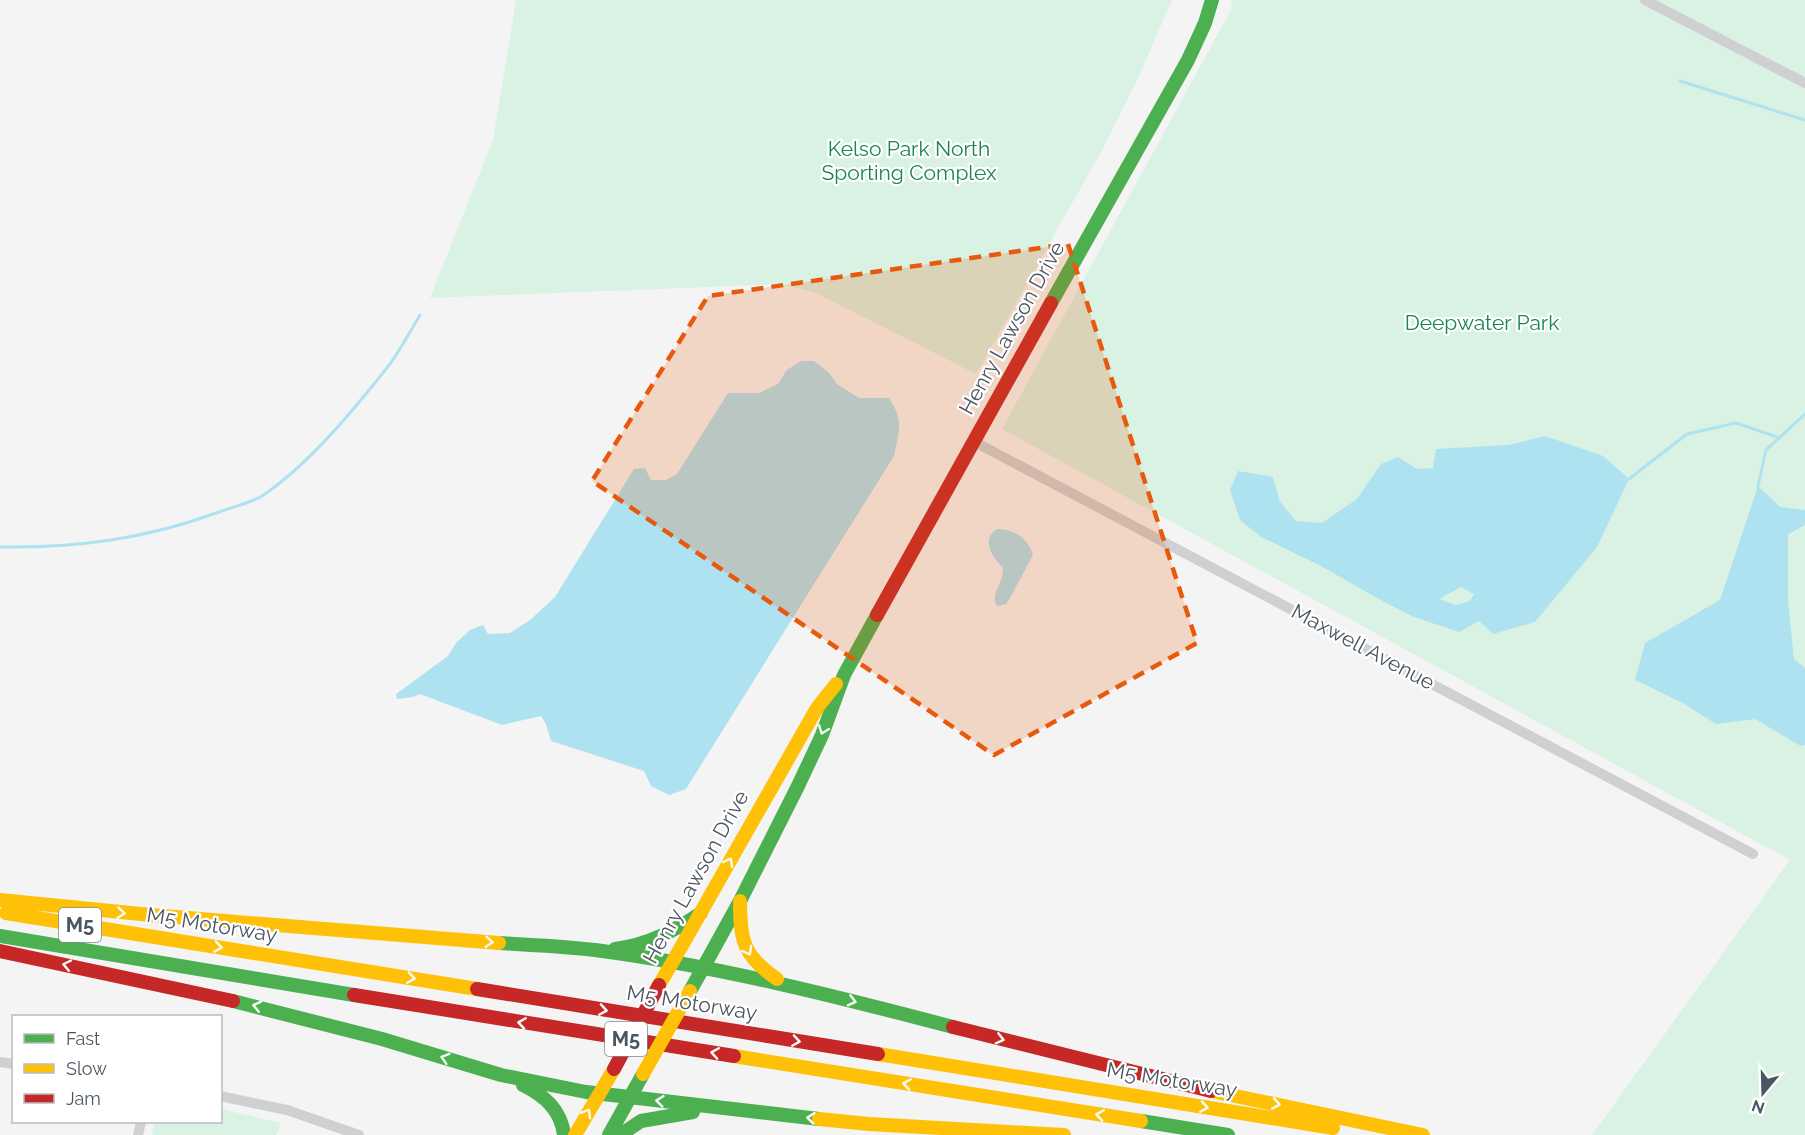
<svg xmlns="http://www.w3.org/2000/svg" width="1805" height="1135" viewBox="0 0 1805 1135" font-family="Raleway,sans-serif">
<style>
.green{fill:#d9f2e3}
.water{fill:#aee2f0;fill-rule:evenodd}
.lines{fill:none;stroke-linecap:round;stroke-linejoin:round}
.stream{stroke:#aee2f0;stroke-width:3}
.street{stroke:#ced0d2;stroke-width:10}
.fast{stroke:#4caf50;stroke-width:14}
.slow{stroke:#ffc107;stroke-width:14}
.jam{stroke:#c62828;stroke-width:14}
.slow-bridge{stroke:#ffc107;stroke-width:14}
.jam-bridge{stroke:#c62828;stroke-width:14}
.oneway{stroke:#f6fbf6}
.marked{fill:#e8590c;fill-opacity:0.2;stroke:#e8590c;stroke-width:4.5;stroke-dasharray:12 8;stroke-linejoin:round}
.labels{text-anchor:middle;stroke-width:4.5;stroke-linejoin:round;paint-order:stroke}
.shield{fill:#fff;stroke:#808990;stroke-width:1.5}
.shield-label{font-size:20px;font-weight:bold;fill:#4a5661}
.park-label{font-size:21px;fill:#17864f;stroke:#fff}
.street-label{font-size:21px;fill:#4a5661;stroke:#fff}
</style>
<rect width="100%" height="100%" fill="#f4f4f4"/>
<!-- green -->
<path class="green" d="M 516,0 L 1172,0 L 1140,74 L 1102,150 L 976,374 L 816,293 L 782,284 L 430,298 L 493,140 Z
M 1232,0 L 1805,0 L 1805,1135 L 1592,1135 L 1790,860 L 1002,429 L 1231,10 Z
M 221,1109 L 281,1123 L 276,1135 L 152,1135 L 154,1122 L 220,1122 Z"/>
<!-- water -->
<path class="water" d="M 801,361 L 814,361 L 829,373 L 837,384 L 859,398 L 889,398 C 904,421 899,430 894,456 L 686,789 L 669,795 L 651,786 L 644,771 L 551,741 L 546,724 L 541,716 L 502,725 L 420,694 L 413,697 L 397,699 L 396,694 L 448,656 L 456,643 L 470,630 L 483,625 L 488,634 L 510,633 L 530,620 L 555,597 L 634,469 L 645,468 L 651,480 L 666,480 L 677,474 L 728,393 L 759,393 L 778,384 L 787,370 Z
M 1545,436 L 1603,456 L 1629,479 L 1597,547 L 1535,622 L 1493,634 L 1479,621 L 1459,632 L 1414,617 L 1377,598 L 1319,565 L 1261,537 L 1240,520 L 1230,490 L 1238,471 L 1273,477 L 1280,502 L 1296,521 L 1322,523 L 1357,499 L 1381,464 L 1398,457 L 1417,469 L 1433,468 L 1436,449 L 1509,445 ZM 1461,587 L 1474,594 L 1470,601 L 1456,605 L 1439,599 Z
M 1758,486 L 1780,507 L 1805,510 L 1805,525 L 1788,534 L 1788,600 L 1794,659 L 1805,668 L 1805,745 L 1801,746 L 1755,719 L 1716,724 L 1683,703 L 1635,680 L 1645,643 L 1720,600 Z
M 997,529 C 1014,529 1028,538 1033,555 L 1010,598 L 1006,604 L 998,606 L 995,603 C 993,590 1004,581 1003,568 C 993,558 980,540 997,529 Z"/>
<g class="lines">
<!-- stream -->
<path class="stream" d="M 1680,81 L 1805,120
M 1629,479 L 1687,434 L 1736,423 L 1780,438
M 1758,486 L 1766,450 L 1805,414
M 0,547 C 77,548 146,539 219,512 C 233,507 250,503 262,496 C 307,466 352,412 386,369 C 399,353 409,333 420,315"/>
<!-- street -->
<path class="street" d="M 1645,0 L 1805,83
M 973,441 L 1753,854
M 0,1062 L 14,1064
M 220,1096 L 287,1110 L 359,1135
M 138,1135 L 141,1122"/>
<!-- fast -->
<path class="fast" d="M 1051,303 L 1188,60 L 1205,23 L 1212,0
M 0,936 L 354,995
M 499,943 C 531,945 564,946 595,950 C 717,966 835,996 953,1027
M 615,949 C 648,945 674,931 701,913
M 703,968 L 740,901 L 798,786 L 822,735 L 844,675 L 877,615
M 690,991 L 703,968
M 233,1001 L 382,1039 L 501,1075 L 586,1092 L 819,1119
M 523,1085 C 545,1096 561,1110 564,1135
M 1141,1121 L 1228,1135
M 609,1135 L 643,1074
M 620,1135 L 641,1121 L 693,1112"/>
<!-- slow -->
<path class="slow" d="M 0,900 L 151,915 L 499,943
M 740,901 C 740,940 743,956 777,979
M 6,913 L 477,989
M 672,963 L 817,708 L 836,684
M 659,985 L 672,963
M 878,1054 L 1333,1128
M 734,1056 L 1141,1121
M 1211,1091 L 1423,1135
M 819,1119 L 869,1124 L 1064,1135
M 575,1135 L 614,1069"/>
<!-- jam -->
<path class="jam" d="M 877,615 L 1051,303
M 0,951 L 233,1001
M 477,989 L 878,1054
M 354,995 L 734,1056
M 953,1027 L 1211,1091"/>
<!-- slow-bridge -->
<path class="slow-bridge" d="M 643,1074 L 690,991"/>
<!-- jam-bridge -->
<path class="jam-bridge" d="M 614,1069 L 659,985"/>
</g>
<!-- one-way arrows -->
<defs><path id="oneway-chevron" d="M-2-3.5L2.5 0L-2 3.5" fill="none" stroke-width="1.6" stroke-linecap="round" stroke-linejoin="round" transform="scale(1.5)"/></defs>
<g class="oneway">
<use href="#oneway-chevron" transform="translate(823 730) rotate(111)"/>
<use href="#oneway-chevron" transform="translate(729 862) rotate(-61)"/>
<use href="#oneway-chevron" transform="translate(121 913) rotate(5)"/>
<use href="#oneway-chevron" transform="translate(489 942) rotate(5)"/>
<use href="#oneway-chevron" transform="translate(218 947) rotate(9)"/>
<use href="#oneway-chevron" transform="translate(748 951) rotate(61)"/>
<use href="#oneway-chevron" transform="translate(67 965) rotate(-168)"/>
<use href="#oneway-chevron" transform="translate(411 978) rotate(9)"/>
<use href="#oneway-chevron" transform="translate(852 1001) rotate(14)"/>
<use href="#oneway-chevron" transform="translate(257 1006) rotate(-167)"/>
<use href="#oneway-chevron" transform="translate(603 1010) rotate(9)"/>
<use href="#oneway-chevron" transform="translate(522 1023) rotate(-171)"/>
<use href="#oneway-chevron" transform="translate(1000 1039) rotate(14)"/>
<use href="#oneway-chevron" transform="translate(796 1041) rotate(9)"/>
<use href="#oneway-chevron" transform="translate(715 1053) rotate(-171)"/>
<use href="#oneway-chevron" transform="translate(445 1058) rotate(-163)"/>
<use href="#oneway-chevron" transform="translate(907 1084) rotate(-171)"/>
<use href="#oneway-chevron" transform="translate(660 1101) rotate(-174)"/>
<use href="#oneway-chevron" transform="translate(1276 1104) rotate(10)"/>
<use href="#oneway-chevron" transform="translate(1204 1107) rotate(9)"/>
<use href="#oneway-chevron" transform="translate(587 1113) rotate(-60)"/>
<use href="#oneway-chevron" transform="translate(1100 1115) rotate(-171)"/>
<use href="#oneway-chevron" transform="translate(811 1118) rotate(-174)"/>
</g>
<!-- marked area -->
<path class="marked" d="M 1068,244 L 1197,643 L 994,755 L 592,481 L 708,296 Z"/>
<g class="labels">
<!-- shield labels -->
<g class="shield">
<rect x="59" y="908" width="42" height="34" rx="4.5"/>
<rect x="605" y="1022" width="42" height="34" rx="4.5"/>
</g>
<g class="shield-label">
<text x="80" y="932">M5</text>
<text x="626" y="1046">M5</text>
</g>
<!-- park labels -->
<g class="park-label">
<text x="909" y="156">Kelso Park North<tspan x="909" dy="24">Sporting Complex</tspan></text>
<text x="1482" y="330">Deepwater Park</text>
</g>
<!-- street labels -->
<g class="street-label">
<text transform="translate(1012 328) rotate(-61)" y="7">Henry Lawson Drive</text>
<text transform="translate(1363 647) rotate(28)" y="7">Maxwell Avenue</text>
<text transform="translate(696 877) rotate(-61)" y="7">Henry Lawson Drive</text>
<text transform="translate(212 925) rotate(9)" y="7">M5 Motorway</text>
<text transform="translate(692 1003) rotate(9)" y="7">M5 Motorway</text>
<text transform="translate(1172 1080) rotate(9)" y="7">M5 Motorway</text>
</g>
</g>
<!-- legend -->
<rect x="12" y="1015" width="210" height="108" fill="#ffffff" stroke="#b7bbc0" stroke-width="1.5"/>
<rect x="24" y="1034" width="30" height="9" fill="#4caf50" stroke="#b7bbc0" stroke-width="1.5"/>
<text x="66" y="1045" font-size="18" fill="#4a5661">Fast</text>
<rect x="24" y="1064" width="30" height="9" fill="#ffc107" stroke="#b7bbc0" stroke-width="1.5"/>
<text x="66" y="1075" font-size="18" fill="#4a5661">Slow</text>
<rect x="24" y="1094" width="30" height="9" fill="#c62828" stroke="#b7bbc0" stroke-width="1.5"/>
<text x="66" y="1105" font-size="18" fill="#4a5661">Jam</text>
<!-- north arrow -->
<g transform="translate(1763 1093) rotate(199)" stroke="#ffffff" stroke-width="4.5" paint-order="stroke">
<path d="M0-4.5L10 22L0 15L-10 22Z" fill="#4a5661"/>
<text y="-9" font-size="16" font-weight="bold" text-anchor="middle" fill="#4a5661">N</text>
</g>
</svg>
